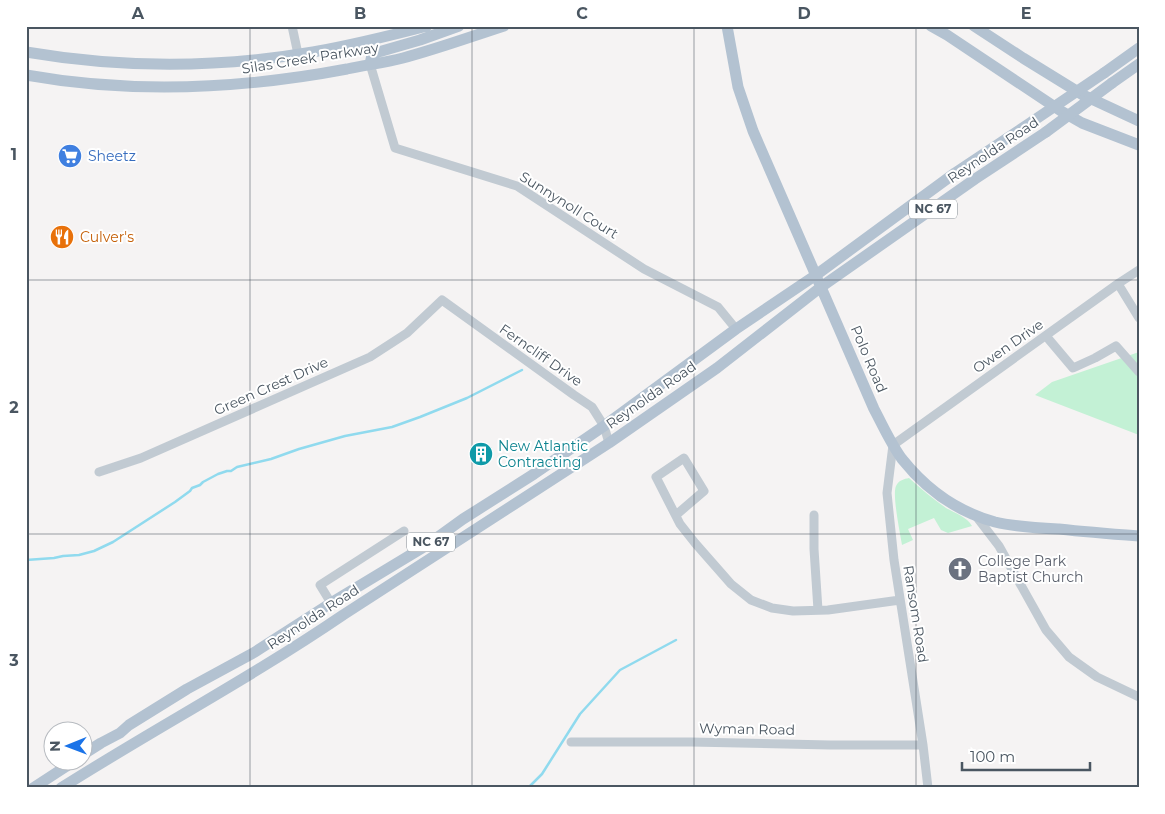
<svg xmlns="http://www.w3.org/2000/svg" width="1165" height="814" viewBox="0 0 1165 814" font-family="Montserrat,sans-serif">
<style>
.green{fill:#c3f1d5}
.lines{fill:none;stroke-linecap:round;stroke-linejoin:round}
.stream{stroke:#90daee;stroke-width:2.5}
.minor{stroke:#c1cad2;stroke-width:9}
.major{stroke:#b3c2d1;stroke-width:11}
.major-bridge{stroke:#b3c2d1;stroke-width:11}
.grid{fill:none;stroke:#4a5661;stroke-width:1;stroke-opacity:0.55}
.labels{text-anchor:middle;stroke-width:4;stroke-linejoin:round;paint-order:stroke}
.shield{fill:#fff;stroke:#808990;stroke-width:1}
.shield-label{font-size:12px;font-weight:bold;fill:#4a5661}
.street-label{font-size:14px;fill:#4a5661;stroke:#fff}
.shop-label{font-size:14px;fill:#366cbe;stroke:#fff;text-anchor:start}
.food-label{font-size:14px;fill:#c56008;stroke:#fff;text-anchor:start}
.culture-label{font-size:14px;fill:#0d838f;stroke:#fff;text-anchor:start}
.worship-label{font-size:14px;fill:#5b616d;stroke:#fff;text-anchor:start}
.neatline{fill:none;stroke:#4a5661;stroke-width:2}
.grid-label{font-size:16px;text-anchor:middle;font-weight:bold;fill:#4a5661}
</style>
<rect width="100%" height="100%" fill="#f5f3f3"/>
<!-- green -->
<path class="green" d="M 1139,352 L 1139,435 L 1035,395 L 1052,382 Z
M 909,478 C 921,489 933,499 946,508 C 955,513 967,517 972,526 L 948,533 L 941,530 L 934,518 L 908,529 L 913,540 L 902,545 C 900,532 892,495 896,486 C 899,480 904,479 909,478 Z"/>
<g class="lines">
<!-- stream -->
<path class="stream" d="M 26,560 L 54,558 L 63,556 L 79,555 L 94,551 L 113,542 L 175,502 L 190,491 L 192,488 L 200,485 L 203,482 L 218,474 L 227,471 L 231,471 L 237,467 L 271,459 L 299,449 L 345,436 L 392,427 L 420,417 L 467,398 L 522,370
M 528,788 L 542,774 L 580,714 L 620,670 L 676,640"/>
<!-- minor -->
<path class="minor" d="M 292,26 L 298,54
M 370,64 L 395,148 L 517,186 L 644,269 L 718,307 L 736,329
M 1119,283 L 1120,287 L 1139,318
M 1046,336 L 1073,368 L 1095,358 L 1116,346 L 1139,372
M 99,472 L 141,458 L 370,357 L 407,333 L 442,300 L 574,395 L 592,407 L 604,426 L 609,443
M 676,515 L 704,491 L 684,458 L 656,477 L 680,524 L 695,543 L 731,584 L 751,600 L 772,608 L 793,611 L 828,610 L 900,600
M 814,515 L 814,549 L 818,610
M 976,516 L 999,546 L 1046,630 L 1069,657 L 1097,677 L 1139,697
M 331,603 L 320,585 L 404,531
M 571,742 L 691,742 L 830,745 L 923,745
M 928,788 L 923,745 L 894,560 L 887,493 L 893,445 L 1119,283 L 1139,270"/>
<!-- major -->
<path class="major" d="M 727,26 L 738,87 L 753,131 L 874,409 C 883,426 891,444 902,459 C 926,489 958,512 995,522 C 1016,527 1038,528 1059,529 C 1086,532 1112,534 1139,536
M 931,26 L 947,35 L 1061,111 L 1082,123 L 1139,145
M 974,26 L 1023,58 L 1083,95 L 1139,121
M 26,52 C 120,68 219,68 313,52 C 351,45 389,36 427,26
M 370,64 L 372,55 L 375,53 L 420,40 L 459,26
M 1104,73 L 1139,48
M 26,75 C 132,94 241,89 347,69 C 365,65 384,63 403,58 C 437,49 470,37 504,26
M 1112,83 L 1139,64
M 82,755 L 101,743 L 120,733 L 129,725 L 187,689 L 255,652 L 331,603 L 427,545 L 463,519 L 534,474 L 604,426 L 736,329 L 816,275 L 955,173 L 1033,121
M 33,788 L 73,762
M 61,788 C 154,729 252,677 343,615 L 609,443 L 717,368 L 821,287 L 975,179 L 1046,132"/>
<!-- major-bridge -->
<path class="major-bridge" d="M 1033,121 L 1104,73
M 1046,132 L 1112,83"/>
</g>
<!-- grid -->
<path class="grid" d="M 250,26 L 250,788M 472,26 L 472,788M 694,26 L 694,788M 916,26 L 916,788M 26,280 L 1139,280M 26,534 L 1139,534"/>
<!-- icons -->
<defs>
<g id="supermarket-disc" transform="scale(1.25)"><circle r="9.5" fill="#3f7fe0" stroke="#fff"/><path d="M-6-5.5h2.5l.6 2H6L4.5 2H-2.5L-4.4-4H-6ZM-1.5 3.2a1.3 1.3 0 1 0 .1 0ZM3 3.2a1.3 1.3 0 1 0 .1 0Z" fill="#fff"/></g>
<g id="restaurant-disc" transform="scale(1.25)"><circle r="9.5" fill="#e8710a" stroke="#fff"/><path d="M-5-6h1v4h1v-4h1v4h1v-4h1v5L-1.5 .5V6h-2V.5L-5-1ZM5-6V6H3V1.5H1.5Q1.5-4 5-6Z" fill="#fff"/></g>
<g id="building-disc" transform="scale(1.25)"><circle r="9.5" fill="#0f9aa8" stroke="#fff"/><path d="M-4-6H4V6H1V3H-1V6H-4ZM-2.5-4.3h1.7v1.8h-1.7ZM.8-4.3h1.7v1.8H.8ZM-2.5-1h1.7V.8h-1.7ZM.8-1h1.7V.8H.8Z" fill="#fff"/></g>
<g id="church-disc" transform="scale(1.25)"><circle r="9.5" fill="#6b7280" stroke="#fff"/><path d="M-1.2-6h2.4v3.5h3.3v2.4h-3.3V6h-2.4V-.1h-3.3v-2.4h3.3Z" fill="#fff"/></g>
</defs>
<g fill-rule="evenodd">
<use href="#supermarket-disc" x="70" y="156"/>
<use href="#restaurant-disc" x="62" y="237"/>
<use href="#building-disc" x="481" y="454"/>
<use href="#church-disc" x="960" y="569"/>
</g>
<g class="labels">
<!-- shield labels -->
<g class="shield">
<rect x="909" y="199.5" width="48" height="19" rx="4"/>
<rect x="407" y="532.5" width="48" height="19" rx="4"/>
</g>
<g class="shield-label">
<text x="933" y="213">NC 67</text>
<text x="431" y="546">NC 67</text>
</g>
<!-- street labels -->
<g class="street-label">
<text transform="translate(310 58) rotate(-9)" y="5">Silas Creek Parkway</text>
<text transform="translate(993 150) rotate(-34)" y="5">Reynolda Road</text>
<text transform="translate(569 205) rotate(32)" y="5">Sunnynoll Court</text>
<text transform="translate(1008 346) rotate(-35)" y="5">Owen Drive</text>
<text transform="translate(541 355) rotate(35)" y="5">Ferncliff Drive</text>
<text transform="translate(869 359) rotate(67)" y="5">Polo Road</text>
<text transform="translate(271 386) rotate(-24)" y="5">Green Crest Drive</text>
<text transform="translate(651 395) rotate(-35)" y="5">Reynolda Road</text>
<text transform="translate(916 614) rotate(81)" y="5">Ransom Road</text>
<text transform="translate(313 617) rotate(-33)" y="5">Reynolda Road</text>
<text transform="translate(747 729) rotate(1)" y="5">Wyman Road</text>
</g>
<!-- shop labels -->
<g class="shop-label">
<text x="88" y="161">Sheetz</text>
</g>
<!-- food labels -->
<g class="food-label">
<text x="80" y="242">Culver's</text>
</g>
<!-- culture labels -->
<g class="culture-label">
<text x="498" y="451">New Atlantic<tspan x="498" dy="16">Contracting</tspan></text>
</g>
<!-- worship labels -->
<g class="worship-label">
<text x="978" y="566">College Park<tspan x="978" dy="16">Baptist Church</tspan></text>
</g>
</g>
<!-- border -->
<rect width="1165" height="814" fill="none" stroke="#ffffff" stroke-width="55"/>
<!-- north arrow -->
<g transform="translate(68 746) rotate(269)"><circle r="24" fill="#ffffff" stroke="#b7bbc0"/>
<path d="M0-4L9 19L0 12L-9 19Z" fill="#1a73e8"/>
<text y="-8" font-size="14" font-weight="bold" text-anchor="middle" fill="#4a5661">N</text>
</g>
<!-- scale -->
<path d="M962 762v8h128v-8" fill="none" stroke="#4a5661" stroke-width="2.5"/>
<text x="970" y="762" font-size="15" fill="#4a5661" stroke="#ffffff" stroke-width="4" paint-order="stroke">100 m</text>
<rect x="28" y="28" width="1110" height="758" class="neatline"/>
<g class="grid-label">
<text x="138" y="19">A</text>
<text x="360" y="19">B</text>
<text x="582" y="19">C</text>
<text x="804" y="19">D</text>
<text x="1026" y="19">E</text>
<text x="14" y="160">1</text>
<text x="14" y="413">2</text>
<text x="14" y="666">3</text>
</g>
</svg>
